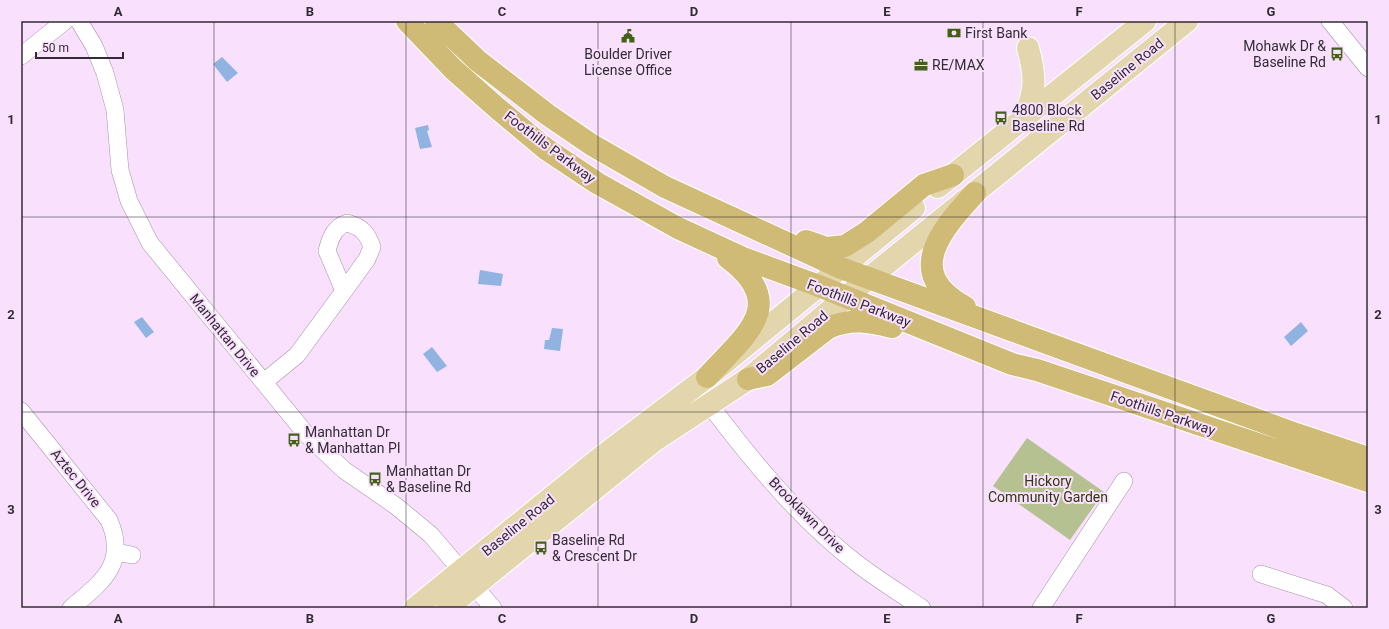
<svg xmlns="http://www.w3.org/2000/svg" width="1389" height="629" viewBox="0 0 1389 629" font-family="Roboto,sans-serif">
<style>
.green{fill:#b6c191}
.water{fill:#90b3e1}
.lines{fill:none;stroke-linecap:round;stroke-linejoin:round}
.minor-casing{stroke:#a58fa9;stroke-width:18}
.major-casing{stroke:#fff;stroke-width:24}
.highway-casing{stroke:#fff;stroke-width:24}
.minor{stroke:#fff;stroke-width:17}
.major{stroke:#e3d6ad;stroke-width:22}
.highway{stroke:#d0bb76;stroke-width:22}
.grid{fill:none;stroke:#332a35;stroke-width:1;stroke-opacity:0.55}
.labels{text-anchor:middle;stroke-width:4;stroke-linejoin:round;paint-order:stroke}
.poi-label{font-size:14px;fill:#332a35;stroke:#f9e1fe;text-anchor:start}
.street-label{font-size:14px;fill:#332a35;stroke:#f9e1fe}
.park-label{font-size:14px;fill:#31380d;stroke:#f9e1fe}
.neatline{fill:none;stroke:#332a35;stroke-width:1.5}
.grid-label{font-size:13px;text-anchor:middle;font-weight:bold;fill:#332a35}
</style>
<rect width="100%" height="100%" fill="#f9e1fe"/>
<!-- green -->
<path class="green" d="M 1027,438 L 1104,492 L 1070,540 L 993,486 Z"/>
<!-- water -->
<path class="water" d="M 222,57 L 238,73 L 227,82 L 213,64 Z
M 428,125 L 429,130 L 427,131 L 432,147 L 420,149 L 415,128 Z
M 480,270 L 503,274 L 501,286 L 478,284 Z
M 142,317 L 154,332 L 146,338 L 134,322 Z
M 1301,322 L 1308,331 L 1291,346 L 1284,337 Z
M 552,328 L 563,329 L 560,351 L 544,349 L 545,340 L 549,340 Z
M 432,347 L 447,366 L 437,372 L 423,354 Z"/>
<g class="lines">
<!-- minor casing -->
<g class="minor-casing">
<path id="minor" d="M 79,21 L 94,46 L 105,73 L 115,110 L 120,170 L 129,201 L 150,243 L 306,434 L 344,470 L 396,506 L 431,535 L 493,608
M 1330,21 L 1368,68
M 21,56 L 65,21
M 347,223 C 362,227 367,233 372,247 L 367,259 L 344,291 L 327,251 C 330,239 334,227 347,223 Z
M 264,382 L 297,355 L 344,291
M 709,404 C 753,462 801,521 859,565 C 879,580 901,594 922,608
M 21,411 L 109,520 C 128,564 102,582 71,608
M 116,552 L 132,555
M 1261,574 L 1327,595 L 1344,608
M 1041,608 L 1124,481"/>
</g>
<!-- major casing -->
<g class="major-casing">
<path id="major" d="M 1023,120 C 1036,91 1036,78 1028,48
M 938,187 L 1145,21
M 415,608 L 600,458 L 707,377 L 914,208
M 447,608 L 655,440 L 748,379 L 869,278 L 1187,21"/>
</g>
<!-- highway casing -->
<g class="highway-casing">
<path id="highway" d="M 407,21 L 453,69 L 497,108 L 546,149 L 597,183 L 678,228 L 743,258 L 819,286 L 1012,364 L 1037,370 L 1368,481
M 436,21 L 478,61 L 548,115 L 592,145 L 665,187 L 841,268 L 1296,434 L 1368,458
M 806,241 L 826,248 L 845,246 L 867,232 L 924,185 L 953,175
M 965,307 C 902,273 942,229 975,193
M 707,377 C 744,336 791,305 728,258
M 748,379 L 767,375 L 828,328 C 850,318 869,321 892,327"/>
</g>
<!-- minor -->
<use href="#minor" class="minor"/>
<!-- major -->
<use href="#major" class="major"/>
<!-- highway -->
<use href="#highway" class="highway"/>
</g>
<!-- grid -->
<path class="grid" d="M 214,21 L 214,608M 406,21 L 406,608M 598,21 L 598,608M 791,21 L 791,608M 983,21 L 983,608M 1175,21 L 1175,608M 21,217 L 1368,217M 21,412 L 1368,412"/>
<!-- icons -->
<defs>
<g id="bank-bare" transform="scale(1.08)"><path d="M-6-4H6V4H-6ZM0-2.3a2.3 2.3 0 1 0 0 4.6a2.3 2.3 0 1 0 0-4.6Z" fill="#426115" stroke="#f9e1fe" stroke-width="2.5" paint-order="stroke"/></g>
<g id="civic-bare" transform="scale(1.08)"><path d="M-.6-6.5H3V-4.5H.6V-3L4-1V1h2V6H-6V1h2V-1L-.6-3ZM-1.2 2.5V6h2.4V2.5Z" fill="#426115" stroke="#f9e1fe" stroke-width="2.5" paint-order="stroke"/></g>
<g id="bus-bare" transform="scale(1.08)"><path d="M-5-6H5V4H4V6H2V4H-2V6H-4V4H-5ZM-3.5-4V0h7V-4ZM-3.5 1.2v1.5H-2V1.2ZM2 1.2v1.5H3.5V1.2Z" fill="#426115" stroke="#f9e1fe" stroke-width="2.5" paint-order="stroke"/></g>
<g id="office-bare" transform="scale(1.08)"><path d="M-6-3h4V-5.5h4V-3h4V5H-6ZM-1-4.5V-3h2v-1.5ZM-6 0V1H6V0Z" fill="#426115" stroke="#f9e1fe" stroke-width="2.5" paint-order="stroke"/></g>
</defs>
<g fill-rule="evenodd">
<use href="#bank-bare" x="954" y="33"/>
<use href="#civic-bare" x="628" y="36"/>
<use href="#bus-bare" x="1337" y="54"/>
<use href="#office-bare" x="921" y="65"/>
<use href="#bus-bare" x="1001" y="118"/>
<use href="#bus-bare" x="294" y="440"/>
<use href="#bus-bare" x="375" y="479"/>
<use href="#bus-bare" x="541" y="548"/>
</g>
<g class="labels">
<!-- poi labels -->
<g class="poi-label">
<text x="965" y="38">First Bank</text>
<text x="1326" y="51" text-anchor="end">Mohawk Dr &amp;<tspan x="1326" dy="16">Baseline Rd</tspan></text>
<text x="628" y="59" text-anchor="middle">Boulder Driver<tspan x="628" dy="16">License Office</tspan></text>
<text x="932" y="70">RE/MAX</text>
<text x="1012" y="115">4800 Block<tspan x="1012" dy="16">Baseline Rd</tspan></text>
<text x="305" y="437">Manhattan Dr<tspan x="305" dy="16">&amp; Manhattan Pl</tspan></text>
<text x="386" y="476">Manhattan Dr<tspan x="386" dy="16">&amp; Baseline Rd</tspan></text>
<text x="552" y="545">Baseline Rd<tspan x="552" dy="16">&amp; Crescent Dr</tspan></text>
</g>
<!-- street labels -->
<g class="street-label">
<text transform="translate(1127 69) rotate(-39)" y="5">Baseline Road</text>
<text transform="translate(550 147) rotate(37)" y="5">Foothills Parkway</text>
<text transform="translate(859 303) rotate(21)" y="5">Foothills Parkway</text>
<text transform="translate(225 335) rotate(51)" y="5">Manhattan Drive</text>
<text transform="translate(792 342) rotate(-40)" y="5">Baseline Road</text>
<text transform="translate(1163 413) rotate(19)" y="5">Foothills Parkway</text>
<text transform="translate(76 478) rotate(51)" y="5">Aztec Drive</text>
<text transform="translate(807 515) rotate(45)" y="5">Brooklawn Drive</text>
<text transform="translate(518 525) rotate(-39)" y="5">Baseline Road</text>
</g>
<!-- park labels -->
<g class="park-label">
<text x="1048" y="486">Hickory<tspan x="1048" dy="16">Community Garden</tspan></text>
</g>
</g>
<!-- border -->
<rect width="1389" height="629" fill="none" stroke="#f9e1fe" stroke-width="44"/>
<!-- scale -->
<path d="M36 52v6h87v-6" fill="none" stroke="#332a35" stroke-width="2"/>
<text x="42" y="52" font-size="12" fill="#332a35" stroke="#f9e1fe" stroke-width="3" paint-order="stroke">50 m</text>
<rect x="22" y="22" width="1345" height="585" class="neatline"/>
<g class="grid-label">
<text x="118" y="16">A</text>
<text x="310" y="16">B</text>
<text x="502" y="16">C</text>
<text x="694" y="16">D</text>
<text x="887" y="16">E</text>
<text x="1079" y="16">F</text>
<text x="1271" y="16">G</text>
<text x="11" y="124">1</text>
<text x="1378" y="124">1</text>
<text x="11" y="319">2</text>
<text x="1378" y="319">2</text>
<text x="11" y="514">3</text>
<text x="1378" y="514">3</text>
<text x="118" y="623">A</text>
<text x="310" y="623">B</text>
<text x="502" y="623">C</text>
<text x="694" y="623">D</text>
<text x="887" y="623">E</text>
<text x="1079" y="623">F</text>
<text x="1271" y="623">G</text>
</g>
</svg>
